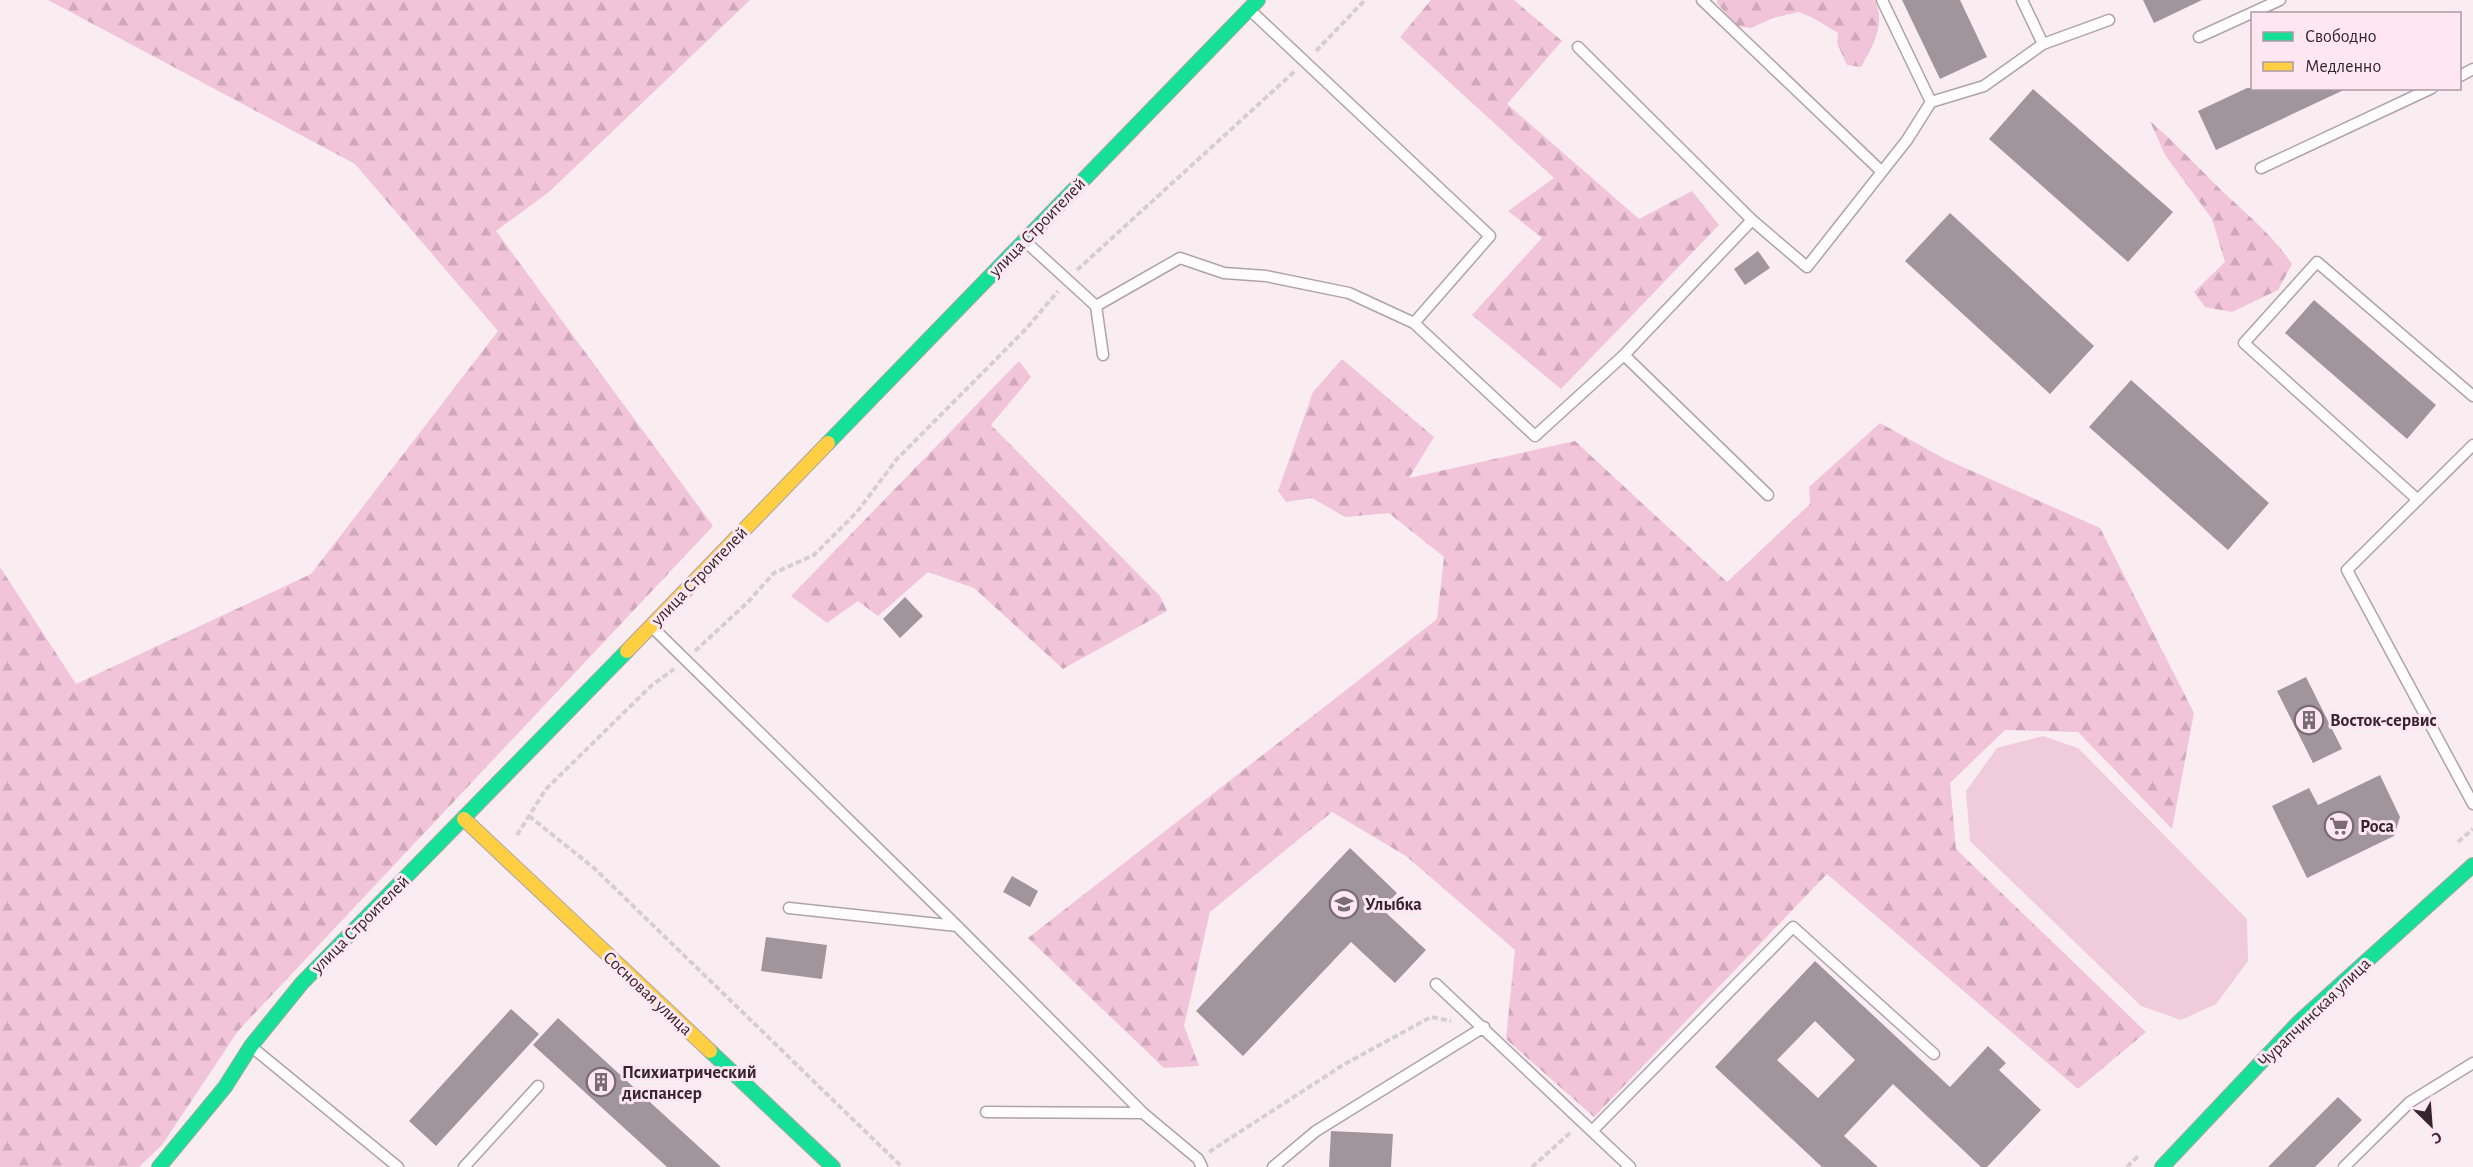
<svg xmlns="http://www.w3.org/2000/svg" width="2473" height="1167" viewBox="0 0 2473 1167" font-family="'Alegreya Sans',sans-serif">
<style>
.forest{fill:url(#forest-firs)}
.pitch{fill:#f0cbdc}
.building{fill:#a0959a;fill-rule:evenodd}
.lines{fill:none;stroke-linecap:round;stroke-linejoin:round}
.lane-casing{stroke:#aea3a8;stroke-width:13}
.fast-casing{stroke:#aea3a8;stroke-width:16}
.slow-casing{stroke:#aea3a8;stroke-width:16}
.path{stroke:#d5cfd2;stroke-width:4;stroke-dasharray:6 3;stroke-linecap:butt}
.lane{stroke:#fefcfd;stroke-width:10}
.fast{stroke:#16e098;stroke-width:14}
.slow{stroke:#ffcf43;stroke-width:14}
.labels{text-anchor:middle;stroke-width:6;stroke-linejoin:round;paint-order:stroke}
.street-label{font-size:18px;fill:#34262c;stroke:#ffe7f1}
.poi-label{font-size:18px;font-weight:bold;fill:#34262c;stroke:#ffe7f1;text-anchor:start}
</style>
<defs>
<pattern id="forest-firs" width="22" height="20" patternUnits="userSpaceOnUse" patternTransform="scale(1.5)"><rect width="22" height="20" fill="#f2c4da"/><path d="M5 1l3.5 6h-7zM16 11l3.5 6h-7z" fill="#d0a8bb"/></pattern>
</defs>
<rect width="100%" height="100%" fill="#f9edf2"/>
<!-- forest -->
<path class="forest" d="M 48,0 L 750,0 L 549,192 L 496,231 L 713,526 L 238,1031 L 162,1145 L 139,1167 L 0,1167 L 0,567 L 76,684 L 311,574 L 498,331 L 355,164 Z
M 1431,0 L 1514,0 L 1562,41 L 1507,104 L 1639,219 L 1692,191 L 1719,225 L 1561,389 L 1472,315 L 1542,238 L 1508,211 L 1554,178 L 1400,37 Z
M 1717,0 L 1875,0 C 1886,25 1873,45 1861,67 L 1847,65 L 1837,43 L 1838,33 L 1813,18 L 1799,12 L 1773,18 L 1751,28 L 1736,26 L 1717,3 Z
M 2150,121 C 2174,142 2196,165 2219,188 C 2245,213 2272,234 2292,264 L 2278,290 L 2232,312 L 2205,307 L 2194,292 L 2225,262 L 2212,219 L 2165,155 Z
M 1342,359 L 1434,437 L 1409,478 L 1575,441 L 1727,582 L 1810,504 L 1809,487 L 1880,423 L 1945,459 L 2100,528 L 2194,713 L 2172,829 L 2078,732 L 2005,730 L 1950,783 L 1956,849 L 2146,1032 L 2078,1089 L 1827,874 L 1594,1117 L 1506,1039 L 1515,950 L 1406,856 L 1332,812 L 1210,912 L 1184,1026 L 1199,1066 L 1164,1068 L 1028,938 L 1437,619 L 1444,557 L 1389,513 L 1345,517 L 1312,498 L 1286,502 L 1278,491 L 1313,392 Z
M 1019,361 L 1031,377 L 991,425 L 1160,596 L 1167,611 L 1063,669 L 974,588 L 928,572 L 878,616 L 858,601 L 827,623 L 791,596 Z"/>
<!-- pitch -->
<path class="pitch" d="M 2043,736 L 2078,748 L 2247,919 L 2248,961 L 2216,1004 L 2181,1020 L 2141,1006 L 1970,841 L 1966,791 L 1997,748 Z"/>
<!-- building -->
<path class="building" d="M 1902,0 L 1960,0 L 1987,57 L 1940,79 Z
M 2143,0 L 2202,0 L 2154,23 Z
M 2247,88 L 2348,88 L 2216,150 L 2198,111 Z
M 2033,89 L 2173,212 L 2128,262 L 1989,139 Z
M 1950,213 L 2094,346 L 2050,394 L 1905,261 Z
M 1758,251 L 1770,268 L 1745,285 L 1734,269 Z
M 2314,300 L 2436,405 L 2407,439 L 2285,333 Z
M 2131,380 L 2269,503 L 2228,550 L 2089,427 Z
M 905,597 L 923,616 L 900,638 L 883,619 Z
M 2306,677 L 2342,749 L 2313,763 L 2277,691 Z
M 2380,775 L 2400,817 L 2394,836 L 2307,878 L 2272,806 L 2309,788 L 2318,805 Z
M 1350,848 L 1397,893 L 1382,909 L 1426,950 L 1395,983 L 1351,942 L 1243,1056 L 1196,1011 Z
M 1012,876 L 1038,891 L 1030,907 L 1003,892 Z
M 766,937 L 827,945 L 822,979 L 761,971 Z
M 1815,961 L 1950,1087 L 1988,1046 L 2006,1063 L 1999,1070 L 2041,1110 L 1987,1167 L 1981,1167 L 1893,1084 L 1844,1136 L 1878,1167 L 1822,1167 L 1715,1067 ZM 1815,1021 L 1855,1060 L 1818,1098 L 1777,1060 Z
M 511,1009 L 539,1034 L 436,1146 L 409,1121 Z
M 558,1018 L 721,1167 L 667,1167 L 533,1045 Z
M 2338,1097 L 2362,1120 L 2315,1167 L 2268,1167 Z
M 1331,1131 L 1393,1134 L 1391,1167 L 1329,1167 Z"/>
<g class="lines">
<!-- lane casing -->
<g class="lane-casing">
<path id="lane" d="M 1702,0 L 1881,171
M 1882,0 L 1931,102 L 1984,86 L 2043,44 L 2109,20
M 2022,0 L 2043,44
M 1251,11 L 1490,236 L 1414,323 L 1535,436 L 1624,355 L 1752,220 L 1807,267 L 1907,140 L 1931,102
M 2199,37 L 2280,0
M 1578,47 L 1752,220
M 2460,76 L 2473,69
M 2261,168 L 2432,88
M 1027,243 L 1096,306 L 1180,258 L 1224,273 L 1266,276 L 1349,293 L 1414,323
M 1096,306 L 1103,355
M 1624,355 L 1768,495
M 2473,445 L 2347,570 L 2473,804
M 2418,500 L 2244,343 L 2317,262 L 2473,396
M 653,628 L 957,926 L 1143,1113
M 789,908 L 957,926
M 1436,984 L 1630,1167
M 253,1048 L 398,1167
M 986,1112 L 1143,1113 L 1198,1159 L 1202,1167
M 1592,1131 L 1793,927 L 1934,1054
M 464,1167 L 538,1086
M 1273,1167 L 1316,1131 L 1484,1027
M 2344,1167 L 2410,1102 L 2473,1063"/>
</g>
<!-- fast casing -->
<g class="fast-casing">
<path id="fast" d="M 828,443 L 1258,0
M 710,1051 L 833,1167
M 159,1167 L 225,1087 L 251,1046 L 302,983 L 627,651
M 2162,1167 L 2299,1022 L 2473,865"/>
</g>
<!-- slow casing -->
<g class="slow-casing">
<path id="slow" d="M 627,651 L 828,443
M 464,819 L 710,1051"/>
</g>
<!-- path -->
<path class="path" d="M 1316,51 L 1365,0
M 1077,270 L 1295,71
M 695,651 L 747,603 L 774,573 L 814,555 L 857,512 L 897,459 L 1026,329 L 1058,291
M 529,816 L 594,868 L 902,1167
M 517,835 L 546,789 L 651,686 L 674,669
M 2458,842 L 2473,829
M 1209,1152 L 1343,1065 L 1431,1017 L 1451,1021
M 1532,1167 L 1571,1132
M 2127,1167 L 2138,1156"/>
<!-- lane -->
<use href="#lane" class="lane"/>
<!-- fast -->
<use href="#fast" class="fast"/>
<!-- slow -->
<use href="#slow" class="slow"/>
</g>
<!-- icons -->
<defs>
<g id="building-ring" transform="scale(1.5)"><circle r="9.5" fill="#ffe7f1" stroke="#796c71" stroke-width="1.5"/><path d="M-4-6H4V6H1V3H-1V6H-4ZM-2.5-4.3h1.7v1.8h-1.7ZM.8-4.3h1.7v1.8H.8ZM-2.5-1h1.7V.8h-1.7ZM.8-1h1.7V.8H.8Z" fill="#796c71"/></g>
<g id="supermarket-ring" transform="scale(1.5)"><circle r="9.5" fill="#ffe7f1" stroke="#796c71" stroke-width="1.5"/><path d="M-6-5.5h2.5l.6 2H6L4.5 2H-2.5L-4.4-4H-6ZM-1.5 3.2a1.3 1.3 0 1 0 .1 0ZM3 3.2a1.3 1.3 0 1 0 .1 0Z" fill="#796c71"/></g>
<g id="school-ring" transform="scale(1.5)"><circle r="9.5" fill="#ffe7f1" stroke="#796c71" stroke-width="1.5"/><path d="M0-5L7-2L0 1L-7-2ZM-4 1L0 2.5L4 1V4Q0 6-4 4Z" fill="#796c71"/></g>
</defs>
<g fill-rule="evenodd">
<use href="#building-ring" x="2309" y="720"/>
<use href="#supermarket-ring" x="2339" y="826"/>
<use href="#school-ring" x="1344" y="904"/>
<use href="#building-ring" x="601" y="1082"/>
</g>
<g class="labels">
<!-- street labels -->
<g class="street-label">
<text transform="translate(1037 227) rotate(-46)" y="6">улица Строителей</text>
<text transform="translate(699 576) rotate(-46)" y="6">улица Строителей</text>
<text transform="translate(360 924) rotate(-45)" y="6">улица Строителей</text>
<text transform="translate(648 993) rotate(43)" y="6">Сосновая улица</text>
<text transform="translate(2314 1012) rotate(-44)" y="6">Чурапчинская улица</text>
</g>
<!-- poi labels -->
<g class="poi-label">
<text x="2330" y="726">Восток-сервис</text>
<text x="2360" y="832">Роса</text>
<text x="1365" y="910">Улыбка</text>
<text x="622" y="1078">Психиатрический<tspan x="622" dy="21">диспансер</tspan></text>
</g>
</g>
<!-- legend -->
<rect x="2251" y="12" width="210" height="78" fill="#ffe7f1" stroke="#ae9aa2" stroke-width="1.5"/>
<rect x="2263" y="32" width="30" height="9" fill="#16e098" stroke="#ae9aa2" stroke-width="1.5"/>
<text x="2305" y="42" font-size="18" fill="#34262c">Свободно</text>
<rect x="2263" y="62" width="30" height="9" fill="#ffcf43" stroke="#ae9aa2" stroke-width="1.5"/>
<text x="2305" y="72" font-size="18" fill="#34262c">Медленно</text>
<!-- north arrow -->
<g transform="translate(2431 1125) rotate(155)" stroke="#ffe7f1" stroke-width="4.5" paint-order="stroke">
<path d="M0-4.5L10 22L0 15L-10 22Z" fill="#34262c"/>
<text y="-9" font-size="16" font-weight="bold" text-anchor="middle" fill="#34262c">С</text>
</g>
</svg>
